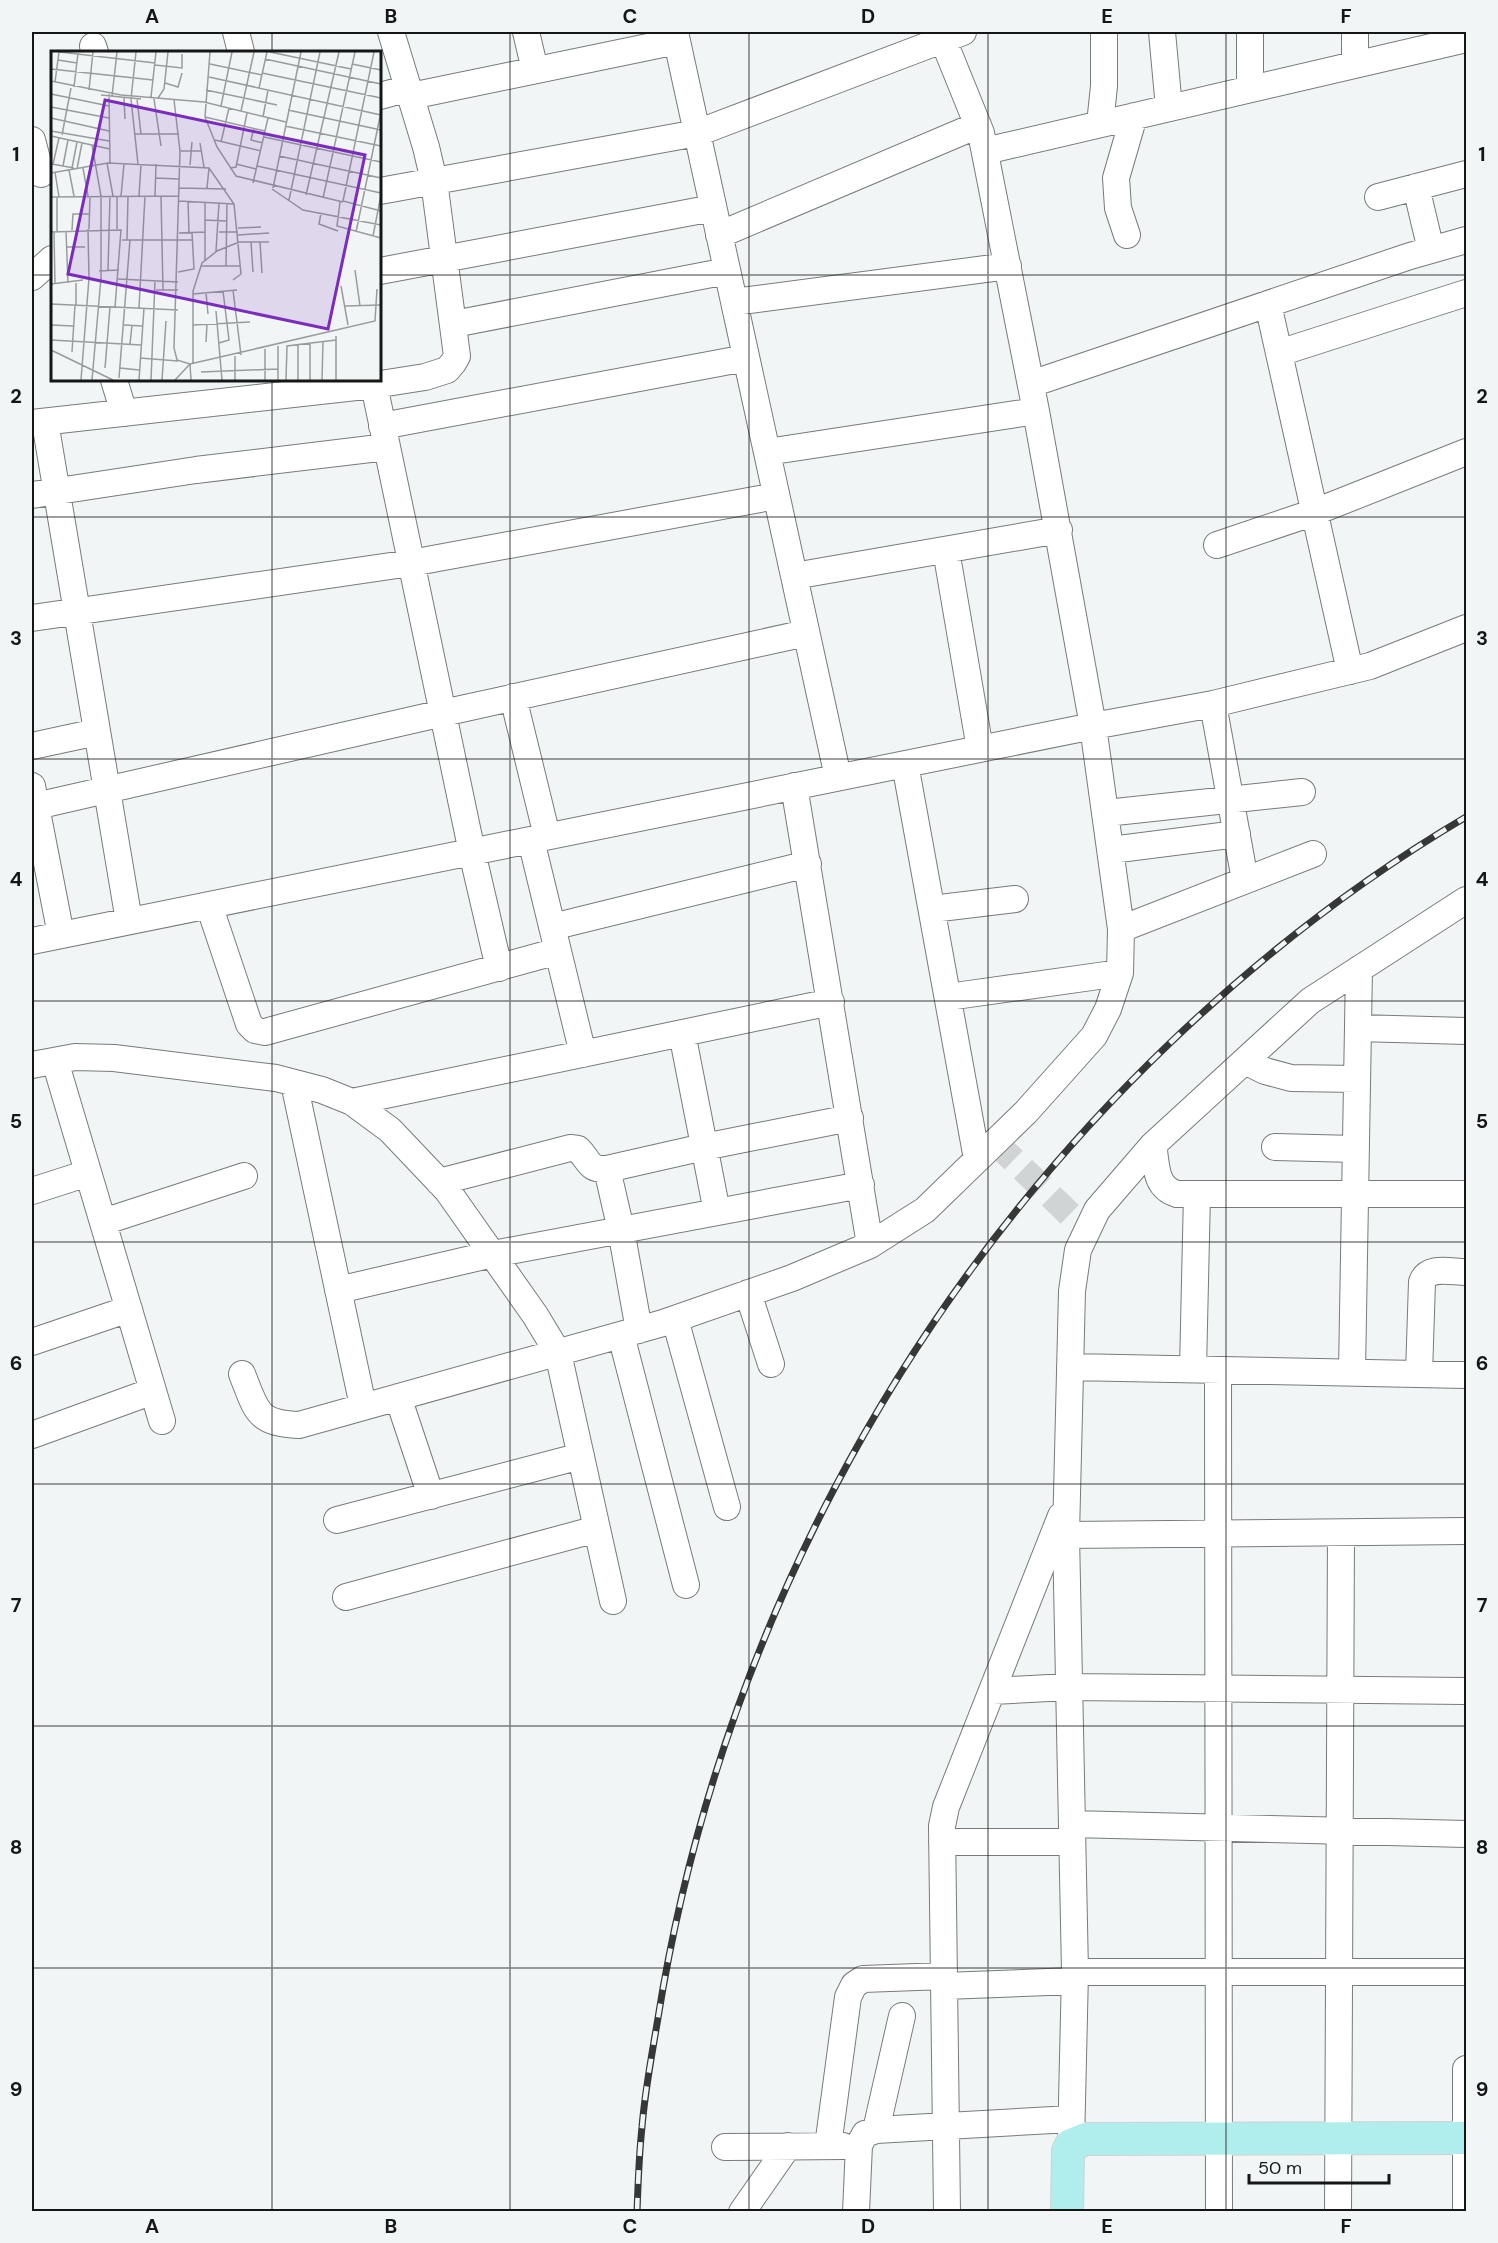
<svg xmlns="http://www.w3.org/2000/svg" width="1498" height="2243" viewBox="0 0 1498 2243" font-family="'DM Sans',sans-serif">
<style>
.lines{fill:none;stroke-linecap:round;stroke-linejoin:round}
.minor-tunnel{stroke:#d0d4d4;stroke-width:26;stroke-dasharray:26 13;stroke-linecap:butt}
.minor-casing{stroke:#777b7b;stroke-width:28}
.major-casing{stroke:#d0d1d1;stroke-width:34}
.minor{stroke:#fff;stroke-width:26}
.major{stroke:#b0eeee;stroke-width:32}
.rail-casing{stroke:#363838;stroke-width:7}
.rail{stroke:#f1f5f5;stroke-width:4.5;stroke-dasharray:14;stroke-linecap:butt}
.grid{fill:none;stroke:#151717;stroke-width:1.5;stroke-opacity:0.55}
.inset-road{fill:none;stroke:#999c9c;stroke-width:1.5}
.view{fill:#7b2cbf;fill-opacity:0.15;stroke:#7b2cbf;stroke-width:3}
.inset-edge{fill:none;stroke:#151717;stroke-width:3}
.neatline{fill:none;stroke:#151717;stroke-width:2}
.grid-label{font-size:20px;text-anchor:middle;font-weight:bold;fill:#151717}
</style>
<rect width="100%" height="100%" fill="#f1f5f5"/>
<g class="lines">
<!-- minor-tunnel -->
<path class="minor-tunnel" d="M 995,1142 L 1087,1231"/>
<!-- minor casing -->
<g class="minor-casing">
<path id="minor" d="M 236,32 L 241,52
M 526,32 L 535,70
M 675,32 L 838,777
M 1162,32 L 1169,108
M 1355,32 L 1355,65
M 93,46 L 95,52
M 1250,89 L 1250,32
M 380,96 L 409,88
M 411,96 L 677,41
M 1100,124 L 1104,86 L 1104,32
M 32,140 L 41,174
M 985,151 L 1466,39
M 1416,187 L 1431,250
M 380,191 L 697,133 L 963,32
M 1378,197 L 1466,174
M 719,235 L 978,125
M 1127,235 L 1118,208 L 1116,178 L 1134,116
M 380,271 L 713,208
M 32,277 L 52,259
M 734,302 L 1008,266
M 1268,304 L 1350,671
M 454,324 L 727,271
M 1279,353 L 1466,293
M 114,380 L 124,413
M 1031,384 L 1410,256 L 1466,240
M 374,385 L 472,852 L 499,968
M 45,422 L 129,921
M 32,423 L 374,385 L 425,377 L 447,370 L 453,363 L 457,356 L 434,181 L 426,147 L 391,32
M 382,426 L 746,358
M 767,452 L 1036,411
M 32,495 L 196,470 L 387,447
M 1217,545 L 1315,512 L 1466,452
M 946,550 L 980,749
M 794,576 L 1059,530
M 32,618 L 411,563 L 776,496
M 513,697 L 547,836
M 1213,704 L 1245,880
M 32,746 L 97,732
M 905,764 L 977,1159
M 32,786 L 61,935
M 794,786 L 870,1245
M 36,806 L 443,713 L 806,633
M 1106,813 L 1302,792
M 531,840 L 583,1054
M 1111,850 L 1237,834
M 209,905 L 249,1024 L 255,1030 L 265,1032 L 558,951
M 932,909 L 1015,899
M 552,927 L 808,864
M 1121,929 L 1313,854
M 32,941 L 1093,726 L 1213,704 L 1370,666 L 1466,628
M 948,997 L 1120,973
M 1358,1028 L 1466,1031
M 682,1033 L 717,1212
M 55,1061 L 162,1421
M 1245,1061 L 1265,1071 L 1291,1078 L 1357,1079
M 32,1065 L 75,1057 L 114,1058 L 276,1078 L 322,1090 L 352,1102 L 390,1130 L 447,1190 L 535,1315 L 558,1353 L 613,1601
M 294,1083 L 363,1406
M 352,1102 L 831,1002
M 1153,1145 C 1157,1165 1154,1187 1177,1194 L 1466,1194
M 1275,1147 L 1356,1149
M 607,1169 L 621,1230 L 639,1330
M 439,1182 L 570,1148 L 578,1149 C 590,1161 588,1170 607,1169 L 704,1147 L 850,1118
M 32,1191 L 88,1173
M 103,1222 L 244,1176
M 338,1290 L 493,1254 L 861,1185
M 748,1293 L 771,1364
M 675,1319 L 727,1507
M 621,1335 L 686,1585
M 32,1342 L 129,1309
M 1070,1367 L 1466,1375
M 1193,1369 L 1197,1194
M 1218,1370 L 1219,2212
M 1352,1372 L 1359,969
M 242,1374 C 257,1411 256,1423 299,1425 L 663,1323 L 792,1278 L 870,1245 L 925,1210 L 1026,1112 L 1094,1036 L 1108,1009 L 1120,973 L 1121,929 L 1093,726 L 1036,411 L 981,133 L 940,32
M 1419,1374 L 1422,1282 C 1428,1265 1451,1272 1466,1272
M 398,1397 L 431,1496
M 32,1435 L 153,1391
M 337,1520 L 581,1456
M 1066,1535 L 1466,1531
M 346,1597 L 597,1529
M 992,1691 L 1068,1687 L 1466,1691
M 1072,1824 L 1466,1834
M 942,1842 L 1072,1842
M 1075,1972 L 1466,1972
M 944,1986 L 1074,1981
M 876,2130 L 902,2016
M 1071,2145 L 1075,1972 L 1066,1535 L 1072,1291 L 1078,1250 L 1097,1210 L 1153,1145 L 1310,1001 L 1466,900
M 828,2146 L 848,1997 L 854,1985 L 863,1979 L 944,1976
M 725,2147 L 843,2146
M 742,2212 L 788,2146
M 856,2212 L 859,2145 L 865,2134 L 876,2130 L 1071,2119
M 947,2212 L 942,1826 L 946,1807 L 1061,1516
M 1338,2212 L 1341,1533
M 1466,2212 L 1466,2069"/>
</g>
<!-- major casing -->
<g class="major-casing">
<path id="major" d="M 1067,2212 L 1068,2151 L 1071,2145 L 1086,2139 L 1466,2138"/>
</g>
<!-- minor -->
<use href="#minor" class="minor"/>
<!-- major -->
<use href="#major" class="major"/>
<!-- rail casing -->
<g class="rail-casing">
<path id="rail" d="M 637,2212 C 638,2183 639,2155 642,2127 C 645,2090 652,2054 658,2018 C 717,1647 898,1303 1170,1043 C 1259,958 1359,880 1466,817"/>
</g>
<!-- rail -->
<use href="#rail" class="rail"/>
</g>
<!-- grid -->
<path class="grid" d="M 272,32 L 272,52M 510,32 L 510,2212M 749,32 L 749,2212M 988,32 L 988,2212M 1226,32 L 1226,2212M 32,275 L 52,275M 380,275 L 1466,275M 272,380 L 272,2212M 32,517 L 1466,517M 32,759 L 1466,759M 32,1001 L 1466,1001M 32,1242 L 1466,1242M 32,1484 L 1466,1484M 32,1726 L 1466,1726M 32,1968 L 1466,1968"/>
<!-- overview -->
<g transform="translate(51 51)">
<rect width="330" height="330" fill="#f1f5f5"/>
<path class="inset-road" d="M 9,1 L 104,12M 85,1 L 80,48 L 87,113M 159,1 L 154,66 L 166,96 L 185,125 L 292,151M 219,1 L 300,18M 323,1 L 292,150 L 330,160M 214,8 L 330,33M 7,9 L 26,12M 159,13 L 211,24M 301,13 L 330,19M 104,14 L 131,17 L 131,3M 0,18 L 102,29M 211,22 L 330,47M 158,26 L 330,64M 0,30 L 70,44 L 153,51 L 235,71M 4,31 L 8,1M 114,32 L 127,36 L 131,22M 23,36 L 27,2M 208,37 L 216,1M 38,39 L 42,1M 155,39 L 226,54M 0,43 L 58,55M 58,43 L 59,112M 50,44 L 90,48M 61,45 L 66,1M 100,46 L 105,1M 73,47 L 74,68M 107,47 L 113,38 L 117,1M 86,48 L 90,83M 103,48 L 110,95M 123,49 L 129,100 L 123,297 L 126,309 L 139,313 L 140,329M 170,55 L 181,1M 0,56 L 58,67M 237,59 L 330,79M 190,60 L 203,1M 154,66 L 214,80M 212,66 L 217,39M 0,67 L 58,80M 234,75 L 330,95M 203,77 L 200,89 L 212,92M 0,80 L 58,90M 84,83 L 128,83M 11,84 L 20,37M 0,85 L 59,98M 213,86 L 330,111M 164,89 L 210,100M 170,91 L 178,57M 149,92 L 153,116M 129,100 L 150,100M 228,105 L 330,127M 56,112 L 62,145M 1,113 L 23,117M 2,113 L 8,87M 185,113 L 205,118M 139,114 L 141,91M 12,115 L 17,89M 206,115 L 330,142M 21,117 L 26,91M 32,117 L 37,145M 179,117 L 185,116 L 196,62M 26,118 L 31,92M 18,119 L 23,145M 4,121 L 8,146M 0,122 L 57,112 L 158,117 L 183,153 L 190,223 L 182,229M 104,127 L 128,128M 202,132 L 217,67M 128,137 L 175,138M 156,137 L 158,117M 222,137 L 250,1M 221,138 L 252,159 L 330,174M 255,144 L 288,1M 70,145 L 73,113M 88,145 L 90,113M 104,145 L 105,113M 110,145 L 112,239M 0,146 L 128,145M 6,146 L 6,181M 272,147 L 304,1M 238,149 L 269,1M 128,150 L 183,153M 137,150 L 138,182M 289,151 L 286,175 L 330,187M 270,162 L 268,173 L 287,180M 154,169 L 175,170M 187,177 L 210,176M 38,178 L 39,145M 66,178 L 66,145M 21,179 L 22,163 L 38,163M 15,180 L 17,232M 0,181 L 70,179 L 64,256M 3,181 L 4,233M 168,181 L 187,181M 305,181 L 330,61M 128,182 L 154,181M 187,184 L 218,182M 322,185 L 330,144M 71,189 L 142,189M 76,189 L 77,145M 200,191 L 202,221M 209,191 L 211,222M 16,196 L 34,196M 165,200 L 168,152M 154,209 L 154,151M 150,215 L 189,215M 175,215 L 176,152M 57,219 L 59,145M 304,219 L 309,255M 48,220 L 68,219M 127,221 L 143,218 L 141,182M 67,228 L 127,231M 0,233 L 32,229M 290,235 L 297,274M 105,239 L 127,239M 182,239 L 190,304M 155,242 L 157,263M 142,243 L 186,239M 0,253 L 127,259M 25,254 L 25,232M 294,255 L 330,254M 88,257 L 94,145M 165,260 L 171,329M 0,274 L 22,275M 73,274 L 91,275M 142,274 L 199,271M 285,285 L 285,329M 0,289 L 90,294M 155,291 L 156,273M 168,292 L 178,289 L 172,240M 79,293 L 81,274M 214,298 L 214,329M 0,299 L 62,329M 21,301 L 24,254M 184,305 L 184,329M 89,307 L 127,310M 139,313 L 324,270 L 326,238M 142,313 L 142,240 L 151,212 L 166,200 L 188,191 L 218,191M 54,317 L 59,256M 69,317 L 88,319M 150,321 L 227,318M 68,327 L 79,189M 30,329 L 38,227 L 37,178M 41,329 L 50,227 L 50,145 L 41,94M 88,329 L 93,257M 100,329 L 104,230M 111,329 L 115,270M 124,329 L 139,313M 227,329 L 227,295M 235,329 L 236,295 L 285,289M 247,329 L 247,293M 259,329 L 259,292M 271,329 L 272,291"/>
<path class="view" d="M 54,49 L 314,104 L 277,278 L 17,223 Z"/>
<rect width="330" height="330" class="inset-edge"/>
</g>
<!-- border -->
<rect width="1498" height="2243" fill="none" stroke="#f1f5f5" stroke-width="66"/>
<!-- scale -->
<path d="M1249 2174v9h140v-9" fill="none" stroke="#151717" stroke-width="3"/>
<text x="1258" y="2174" font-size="18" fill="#151717" stroke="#f1f5f5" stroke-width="4.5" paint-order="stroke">50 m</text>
<rect x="33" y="33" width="1432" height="2177" class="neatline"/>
<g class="grid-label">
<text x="152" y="23">A</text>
<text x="391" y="23">B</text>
<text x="630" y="23">C</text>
<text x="868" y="23">D</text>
<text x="1107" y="23">E</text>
<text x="1346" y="23">F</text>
<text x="16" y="161">1</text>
<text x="1482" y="161">1</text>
<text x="16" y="403">2</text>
<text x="1482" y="403">2</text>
<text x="16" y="645">3</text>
<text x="1482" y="645">3</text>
<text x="16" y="886">4</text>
<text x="1482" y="886">4</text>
<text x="16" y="1128">5</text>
<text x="1482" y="1128">5</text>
<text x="16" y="1370">6</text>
<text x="1482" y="1370">6</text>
<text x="16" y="1612">7</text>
<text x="1482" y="1612">7</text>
<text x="16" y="1854">8</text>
<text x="1482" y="1854">8</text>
<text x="16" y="2096">9</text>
<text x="1482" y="2096">9</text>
<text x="152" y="2233">A</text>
<text x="391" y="2233">B</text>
<text x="630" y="2233">C</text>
<text x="868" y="2233">D</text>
<text x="1107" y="2233">E</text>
<text x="1346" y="2233">F</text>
</g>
</svg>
